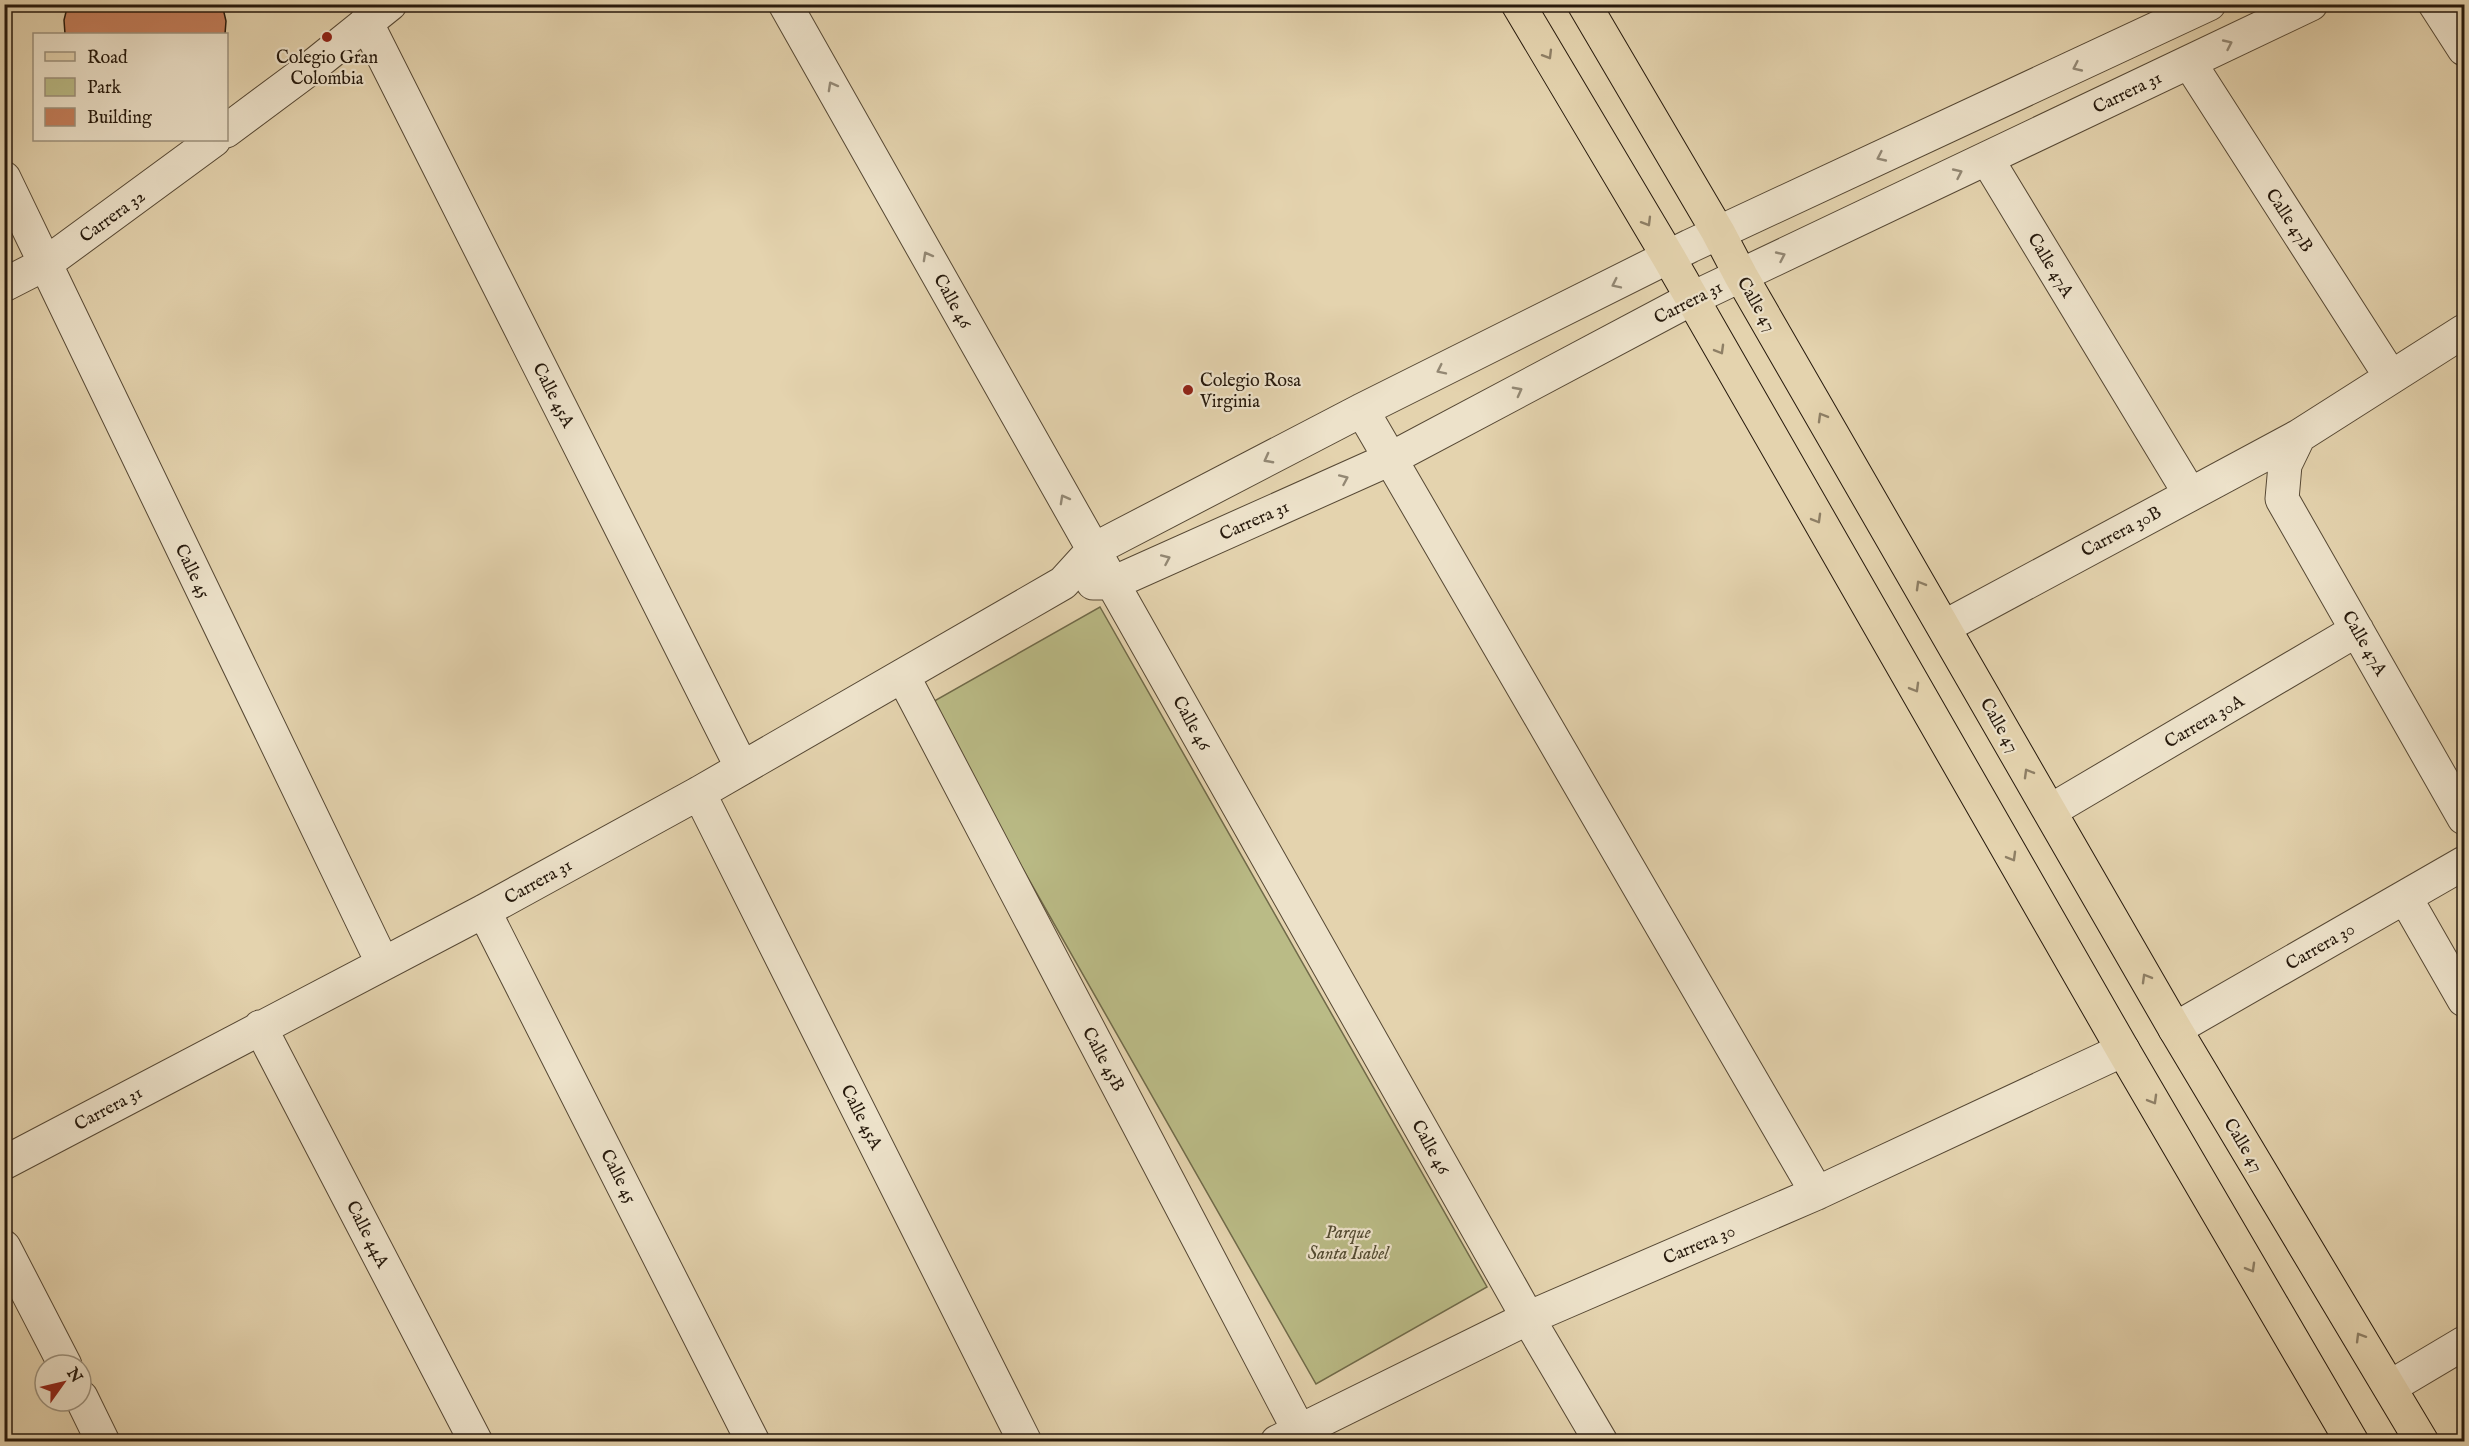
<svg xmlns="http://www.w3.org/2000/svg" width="2469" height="1446" viewBox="0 0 2469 1446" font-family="'IM FELL English',serif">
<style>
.green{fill:#babb86;stroke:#706a49;stroke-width:1.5}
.building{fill:#c47e5b;stroke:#26190c;stroke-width:1.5}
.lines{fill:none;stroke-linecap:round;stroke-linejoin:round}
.minor-casing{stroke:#564834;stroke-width:35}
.major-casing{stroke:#26190c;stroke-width:35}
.minor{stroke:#ede2ca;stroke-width:33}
.major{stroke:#e4d3ae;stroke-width:33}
.oneway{stroke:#938874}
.oneway2{stroke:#8e7f65}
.poi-dot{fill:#8f2418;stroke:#ede2ca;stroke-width:2}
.labels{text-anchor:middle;stroke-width:4.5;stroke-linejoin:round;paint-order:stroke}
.poi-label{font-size:18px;fill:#26190c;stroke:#ede2ca}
.street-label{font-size:18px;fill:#26190c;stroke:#ede2ca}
.park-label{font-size:18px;font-style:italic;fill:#524a31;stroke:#ede2ca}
</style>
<rect width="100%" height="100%" fill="#e4d3ae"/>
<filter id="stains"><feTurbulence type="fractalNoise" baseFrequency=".00333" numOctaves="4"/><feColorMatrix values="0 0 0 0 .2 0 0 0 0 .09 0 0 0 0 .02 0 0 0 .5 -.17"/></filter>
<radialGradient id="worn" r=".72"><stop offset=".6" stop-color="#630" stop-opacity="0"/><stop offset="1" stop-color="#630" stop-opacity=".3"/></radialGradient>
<!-- green -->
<path class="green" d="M 1100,607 L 1487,1287 L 1316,1384 L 929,704 Z"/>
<!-- building -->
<path class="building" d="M 68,4 L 222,4 L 226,21 L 225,34 L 65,34 L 64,20 Z"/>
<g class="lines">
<!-- minor casing -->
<g class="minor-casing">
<path id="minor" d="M 785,4 L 1528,1318 L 1601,1442
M 2435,4 L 2464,49
M 366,22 L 742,768
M 2189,62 L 2391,377
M 226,131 L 308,70 L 390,4
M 1987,159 L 2190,494
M 4,178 L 383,964
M 4,285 L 45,264 L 214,140
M 2464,331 L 2299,436 L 2285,465 L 2282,499 L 2464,818
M 1362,410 L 1817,1193
M 1093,583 L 1113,583 L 1390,459 L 1691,299 L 2311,4
M 1944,627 L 2299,436
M 903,676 L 1305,1442
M 699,793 L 1025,1442
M 2050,811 L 2357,630
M 2405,897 L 2464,1000
M 484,911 L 753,1442
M 260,1027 L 476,1442
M 2175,1029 L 2464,863
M 4,1163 L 484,911 L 699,793 L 1063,583 L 1093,550 L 1362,410 L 1690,246 L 2209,4
M 4,1247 L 65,1365
M 2390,1387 L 2464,1343
M 81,1397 L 103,1442
M 1277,1442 L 1528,1318 L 1817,1193 L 2123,1050"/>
</g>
<!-- major casing -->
<g class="major-casing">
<path id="major" d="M 1518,4 L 1669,258 L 2123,1050 L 2352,1442
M 1584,4 L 1718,232 L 1741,276 L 2175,1029 L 2422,1442"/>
</g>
<!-- minor -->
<use href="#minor" class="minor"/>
<!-- major -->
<use href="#major" class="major"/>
</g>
<!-- one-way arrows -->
<defs><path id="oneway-chevron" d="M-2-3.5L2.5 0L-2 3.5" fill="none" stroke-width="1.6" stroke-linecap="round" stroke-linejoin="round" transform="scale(1.5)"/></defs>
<g class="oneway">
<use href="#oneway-chevron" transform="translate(2228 44) rotate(-25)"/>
<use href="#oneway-chevron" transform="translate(2077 67) rotate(155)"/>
<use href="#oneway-chevron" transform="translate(832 86) rotate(-119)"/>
<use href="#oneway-chevron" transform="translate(1881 157) rotate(155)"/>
<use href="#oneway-chevron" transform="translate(1958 173) rotate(-25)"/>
<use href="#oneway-chevron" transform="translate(927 256) rotate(-119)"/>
<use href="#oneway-chevron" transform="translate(1781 256) rotate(-25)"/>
<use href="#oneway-chevron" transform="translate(1616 284) rotate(154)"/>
<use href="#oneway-chevron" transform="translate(1441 370) rotate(154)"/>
<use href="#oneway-chevron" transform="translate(1518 391) rotate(-28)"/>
<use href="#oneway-chevron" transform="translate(1268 459) rotate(152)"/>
<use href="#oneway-chevron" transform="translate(1344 479) rotate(-24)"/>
<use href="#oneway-chevron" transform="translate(1064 499) rotate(-119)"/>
<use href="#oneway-chevron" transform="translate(1166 559) rotate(-24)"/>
</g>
<g class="oneway2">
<use href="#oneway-chevron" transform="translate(1548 55) rotate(59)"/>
<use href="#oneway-chevron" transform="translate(1647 222) rotate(59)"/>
<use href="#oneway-chevron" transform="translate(1720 350) rotate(60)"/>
<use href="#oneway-chevron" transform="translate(1822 417) rotate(-120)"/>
<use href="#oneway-chevron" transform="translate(1817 519) rotate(60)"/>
<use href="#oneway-chevron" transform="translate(1920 585) rotate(-120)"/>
<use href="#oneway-chevron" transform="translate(1915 688) rotate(60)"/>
<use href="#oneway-chevron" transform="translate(2028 773) rotate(-120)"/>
<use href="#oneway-chevron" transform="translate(2012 857) rotate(60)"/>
<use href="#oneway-chevron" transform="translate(2146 978) rotate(-120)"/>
<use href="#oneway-chevron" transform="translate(2153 1100) rotate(60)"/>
<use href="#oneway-chevron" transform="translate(2251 1268) rotate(60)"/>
<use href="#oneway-chevron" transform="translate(2360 1337) rotate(-121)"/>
</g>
<!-- markers -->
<g class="poi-dot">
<circle cx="327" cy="37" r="6"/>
<circle cx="1188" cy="390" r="6"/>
</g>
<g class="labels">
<!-- poi labels -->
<g class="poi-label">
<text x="327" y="63">Colegio Gran<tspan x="327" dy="21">Colombia</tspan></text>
<text x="1200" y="386" text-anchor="start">Colegio Rosa<tspan x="1200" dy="21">Virginia</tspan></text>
</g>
<!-- street labels -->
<g class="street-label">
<text transform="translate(2127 92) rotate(-26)" y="6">Carrera 31</text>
<text transform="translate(112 216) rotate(-36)" y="6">Carrera 32</text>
<text transform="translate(2290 220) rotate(57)" y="6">Calle 47B</text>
<text transform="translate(2051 265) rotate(59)" y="6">Calle 47A</text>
<text transform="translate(953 301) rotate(61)" y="6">Calle 46</text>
<text transform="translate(1688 302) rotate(-27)" y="6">Carrera 31</text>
<text transform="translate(1757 304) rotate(60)" y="6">Calle 47</text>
<text transform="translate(554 395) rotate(63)" y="6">Calle 45A</text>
<text transform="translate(1254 520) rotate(-24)" y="6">Carrera 31</text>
<text transform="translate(2121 531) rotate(-28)" y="6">Carrera 30B</text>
<text transform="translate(193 571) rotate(64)" y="6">Calle 45</text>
<text transform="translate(2365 643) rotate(60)" y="6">Calle 47A</text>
<text transform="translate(2204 721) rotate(-30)" y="6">Carrera 30A</text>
<text transform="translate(1192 723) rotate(61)" y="6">Calle 46</text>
<text transform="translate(2000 725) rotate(60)" y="6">Calle 47</text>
<text transform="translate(538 881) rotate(-29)" y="6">Carrera 31</text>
<text transform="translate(2320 946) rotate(-30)" y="6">Carrera 30</text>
<text transform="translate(1104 1059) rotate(62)" y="6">Calle 45B</text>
<text transform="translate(108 1108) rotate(-28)" y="6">Carrera 31</text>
<text transform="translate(862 1117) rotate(63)" y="6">Calle 45A</text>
<text transform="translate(2244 1145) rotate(59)" y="6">Calle 47</text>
<text transform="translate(1431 1147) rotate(61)" y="6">Calle 46</text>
<text transform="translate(619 1176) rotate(63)" y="6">Calle 45</text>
<text transform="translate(368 1234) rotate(63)" y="6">Calle 44A</text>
<text transform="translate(1699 1244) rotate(-23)" y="6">Carrera 30</text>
</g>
<!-- park labels -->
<g class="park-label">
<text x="1348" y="1238">Parque<tspan x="1348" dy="21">Santa Isabel</tspan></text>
</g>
</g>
<!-- margin -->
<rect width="2469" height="1446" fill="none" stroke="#e4d3ae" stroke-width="24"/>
<rect x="6" y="6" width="2457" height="1434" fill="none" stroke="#26190c" stroke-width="3"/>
<rect x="12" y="12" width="2445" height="1422" fill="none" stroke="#26190c" stroke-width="1.5"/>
<!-- legend -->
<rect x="33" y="33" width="195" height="108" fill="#ede2ca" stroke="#9d927e" stroke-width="1.5"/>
<rect x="45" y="52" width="30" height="9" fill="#e4d3ae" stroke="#9d927e" stroke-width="1.5"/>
<text x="87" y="63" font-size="18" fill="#26190c">Road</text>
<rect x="45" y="78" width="30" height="18" fill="#babb86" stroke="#9d927e" stroke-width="1.5"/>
<text x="87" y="93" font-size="18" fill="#26190c">Park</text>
<rect x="45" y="108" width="30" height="18" fill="#c47e5b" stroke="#9d927e" stroke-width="1.5"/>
<text x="87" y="123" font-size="18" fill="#26190c">Building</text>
<!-- north arrow -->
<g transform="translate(63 1383) rotate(56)"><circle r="28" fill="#ede2ca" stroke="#9d927e" stroke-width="1.5"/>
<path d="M0-4.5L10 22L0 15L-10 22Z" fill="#8f2418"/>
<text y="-9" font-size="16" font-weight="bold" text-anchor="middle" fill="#26190c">N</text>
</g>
<rect width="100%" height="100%" filter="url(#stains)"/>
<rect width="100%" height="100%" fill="url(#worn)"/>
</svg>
